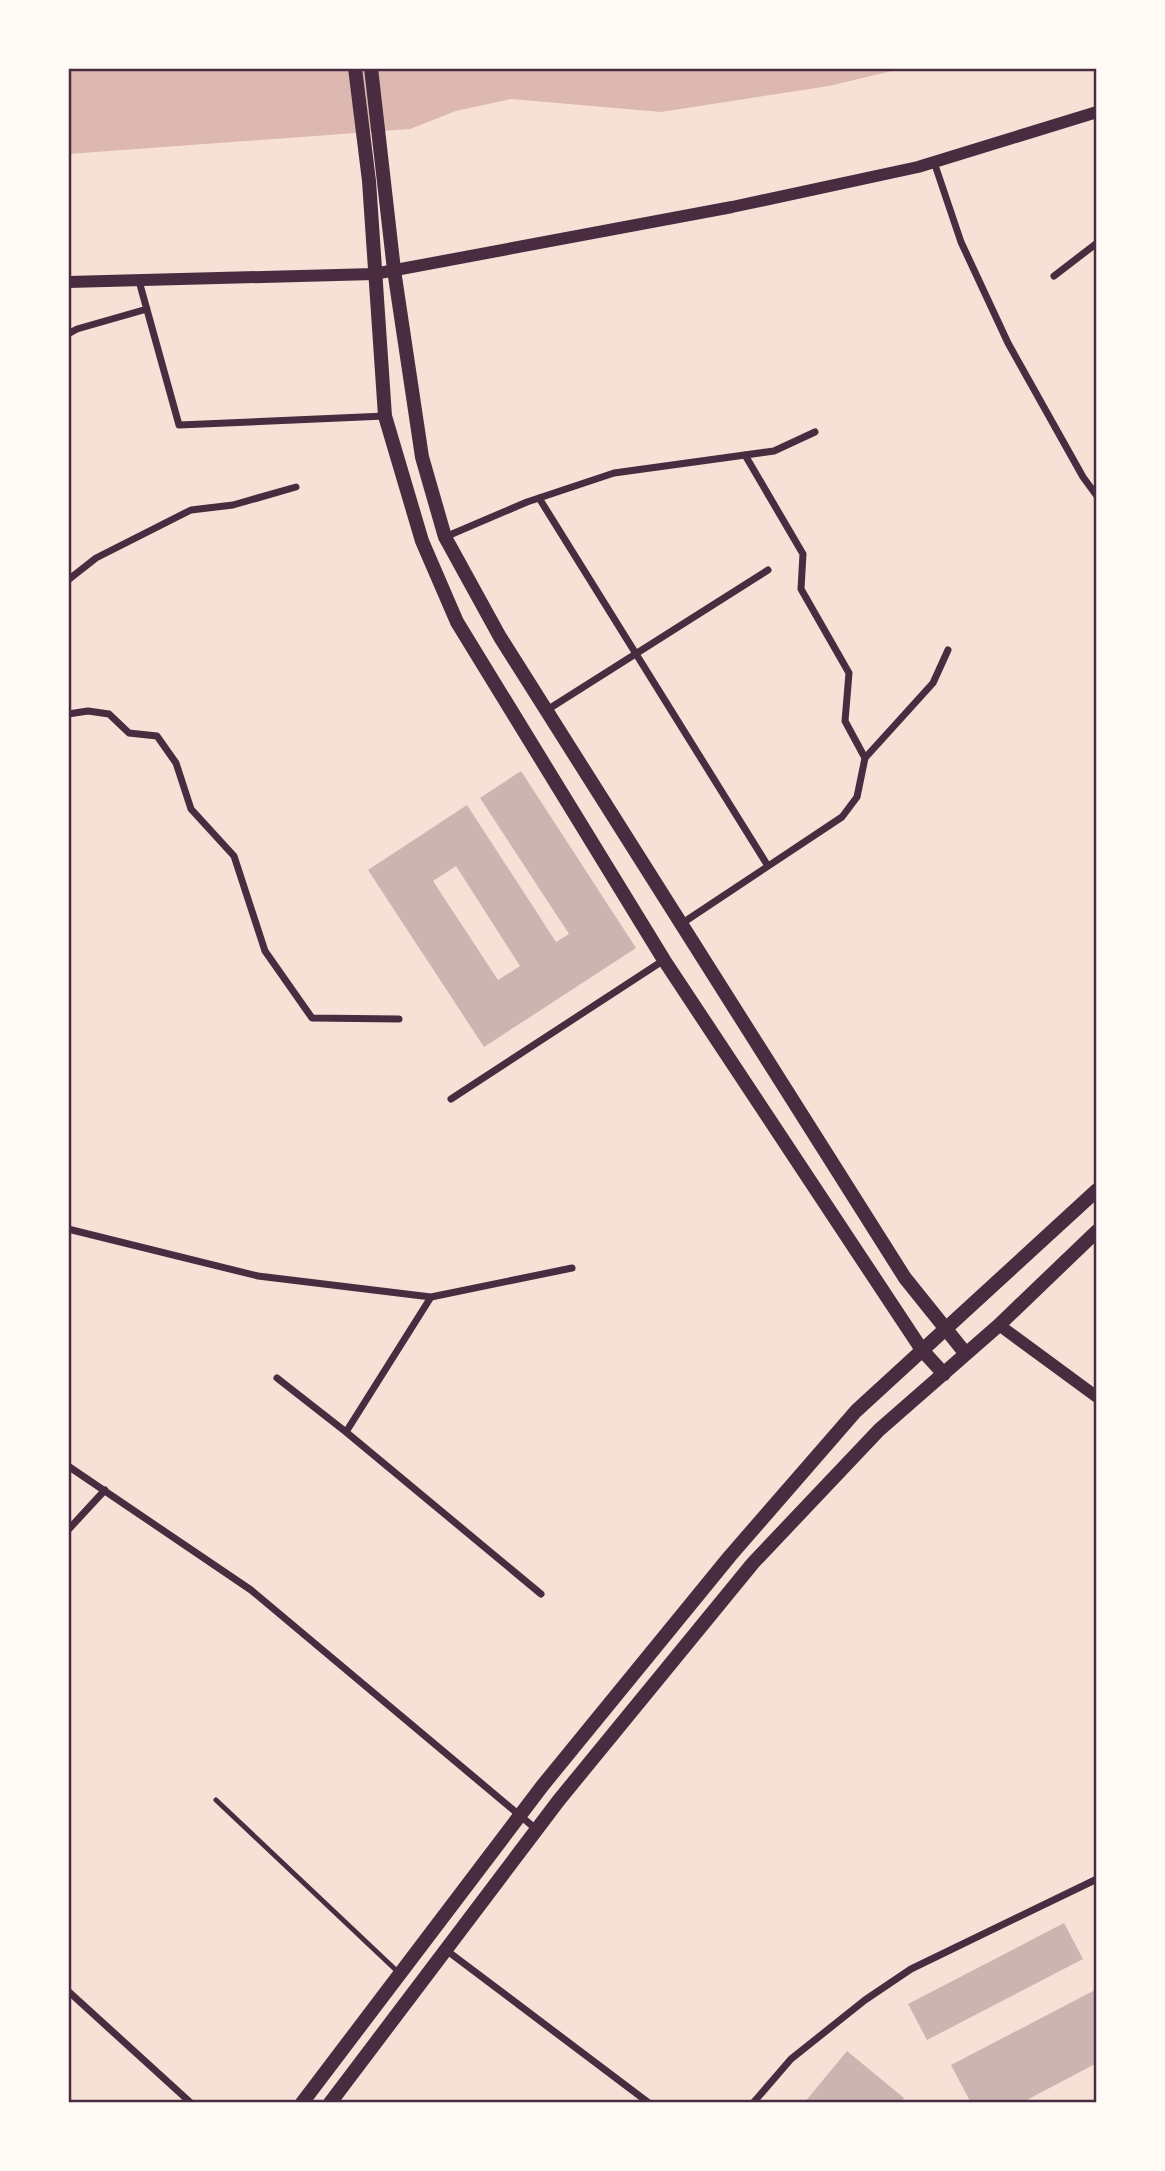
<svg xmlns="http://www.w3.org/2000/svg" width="1165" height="2171" viewBox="0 0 1165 2171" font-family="Signika,sans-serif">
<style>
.water{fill:#dcb8b0}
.building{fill:#ccb4b1;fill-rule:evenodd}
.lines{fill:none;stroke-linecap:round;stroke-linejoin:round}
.service{stroke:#4a2c40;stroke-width:5}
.minor{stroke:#4a2c40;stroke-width:7}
.tertiary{stroke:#4a2c40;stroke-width:12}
.secondary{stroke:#4a2c40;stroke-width:14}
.neatline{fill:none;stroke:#4a2c40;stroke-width:2.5}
</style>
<rect width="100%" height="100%" fill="#f7e1d7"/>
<!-- water -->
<path class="water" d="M 68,68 L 904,68 L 829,86 L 661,112 L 511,99 L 456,111 L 410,129 L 68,154 Z"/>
<!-- building -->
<path class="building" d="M 521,771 L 636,948 L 484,1047 L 368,870 L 467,805 L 556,942 L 569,934 L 480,798 ZM 456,866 L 520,966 L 498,980 L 433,881 Z
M 1064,1923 L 1083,1959 L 927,2040 L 908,2004 Z
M 1097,1989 L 1097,2063 L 1021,2103 L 971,2103 L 951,2065 Z
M 847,2051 L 904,2098 L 900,2103 L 804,2103 Z"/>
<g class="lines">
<!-- service -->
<path class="service" d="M 216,1800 L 398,1972"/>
<!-- minor -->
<path class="minor" d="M 934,162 L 961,242 L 1008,343 L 1083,477 L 1097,496
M 1054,276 L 1097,243
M 139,281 L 179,425 L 385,416
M 68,334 L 77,329 L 147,309
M 745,455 L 803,554 L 801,589 L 849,673 L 845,721 L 865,758
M 539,498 L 768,866
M 445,537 L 527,502 L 614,473 L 774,451 L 815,432
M 68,580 L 96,558 L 191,510 L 233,505 L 296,487
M 547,710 L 768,570
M 68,714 L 88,711 L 109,714 L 129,733 L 157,736 L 176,763 L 191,809 L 234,856 L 265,951 L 312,1018 L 399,1019
M 681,924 L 842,817 L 857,797 L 865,758 L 933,683 L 948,650
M 451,1099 L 664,960
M 68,1229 L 258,1276 L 431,1297
M 277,1378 L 346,1432 L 541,1594
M 346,1432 L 431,1297 L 572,1268
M 68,1466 L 251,1590 L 536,1829
M 68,1530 L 105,1490
M 446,1950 L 649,2103
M 68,1991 L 191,2103
M 753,2103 L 791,2059 L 865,2000 L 911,1969 L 1097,1879"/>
<!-- tertiary -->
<path class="tertiary" d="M 68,282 L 374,274 L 732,207 L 918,167 L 1097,112
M 999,1325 L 1097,1397"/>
<!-- secondary -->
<path class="secondary" d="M 355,68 L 369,181 L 385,416 L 422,541 L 457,622 L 664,960 L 922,1350 L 944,1374
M 371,68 L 394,270 L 422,457 L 445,537 L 500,637 L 905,1278 L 966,1354
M 302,2103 L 543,1785 L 730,1556 L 856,1411 L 1097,1190
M 330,2103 L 559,1800 L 753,1563 L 879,1430 L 999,1325 L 1097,1231"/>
</g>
<!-- border -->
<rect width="1165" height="2171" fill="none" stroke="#fffaf5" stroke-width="140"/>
<rect x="70" y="70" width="1025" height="2031" class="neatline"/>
</svg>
